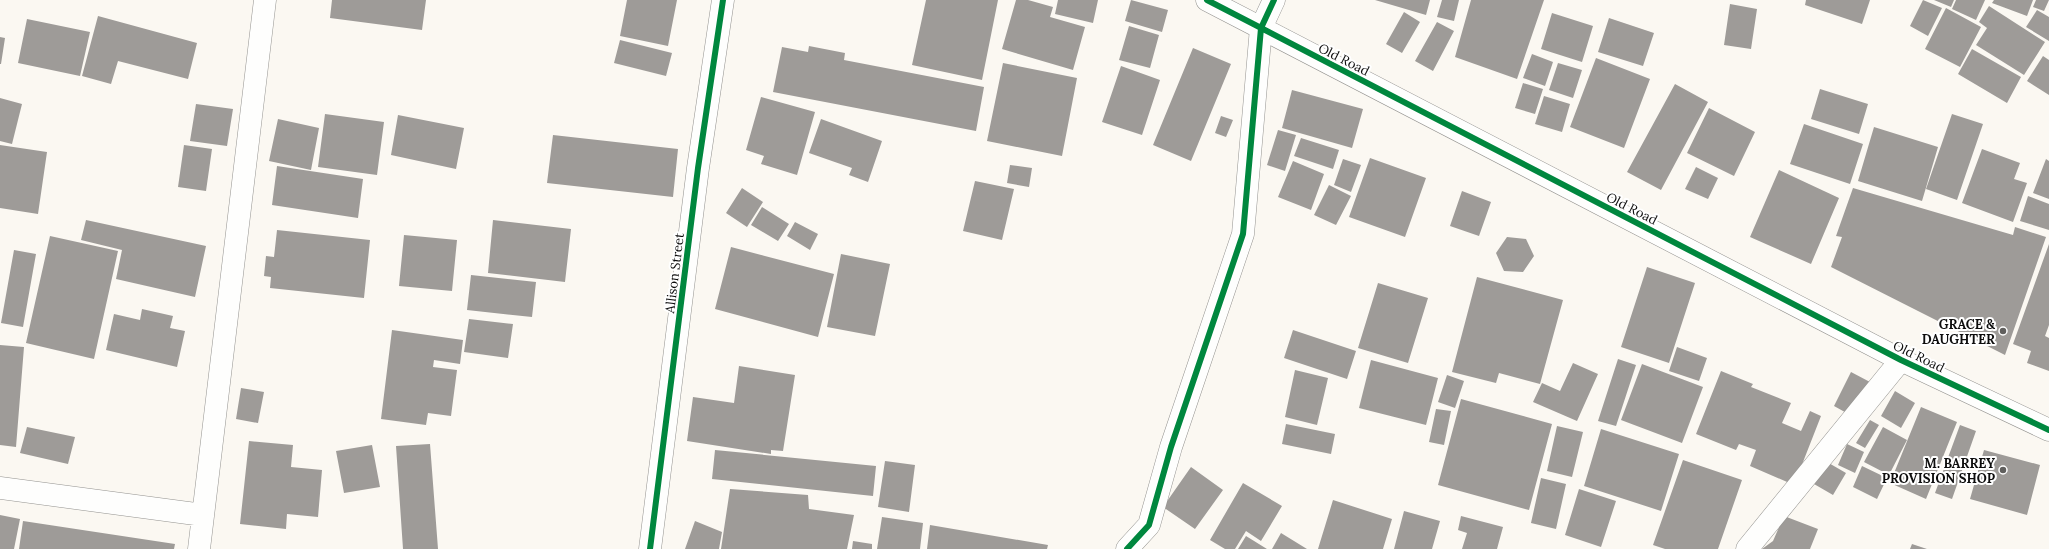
<svg xmlns="http://www.w3.org/2000/svg" width="2049" height="549" viewBox="0 0 2049 549" font-family="Lora,serif">
<style>
.building{fill:#9e9b98}
.lines{fill:none;stroke-linecap:round;stroke-linejoin:round}
.minor-casing{stroke:#949390;stroke-width:23}
.minor{stroke:#fefefd;stroke-width:22}
.cycleway-casing{stroke:#fff;stroke-width:8}
.cycleway{stroke:#00873e;stroke-width:6}
.poi-dot{fill:#605f5d;stroke:#fff;stroke-width:1.5}
.labels{text-anchor:middle;stroke-width:4;stroke-linejoin:round;paint-order:stroke}
.street-label{font-size:13px;fill:#0d0d0d;stroke:#fff}
.poi-label{font-size:13px;font-weight:bold;fill:#0d0d0d;stroke:#fff;text-anchor:end}
</style>
<rect width="100%" height="100%" fill="#fbf8f2"/>
<!-- building -->
<path class="building" d="M 332,0 L 426,0 L 422,30 L 330,18 Z
M 627,0 L 677,0 L 668,46 L 620,36 Z
M 926,0 L 998,0 L 982,80 L 912,65 Z
M 1016,0 L 1028,0 L 1053,7 L 1050,17 L 1085,27 L 1073,70 L 1002,49 Z
M 1058,0 L 1098,0 L 1093,23 L 1055,14 Z
M 1131,0 L 1168,10 L 1162,32 L 1125,21 Z
M 1375,0 L 1430,0 L 1426,15 Z
M 1442,0 L 1459,0 L 1454,21 L 1437,17 Z
M 1471,0 L 1544,0 L 1517,79 L 1455,57 Z
M 1806,0 L 1870,0 L 1862,24 L 1805,5 Z
M 1923,0 L 1942,8 L 1928,36 L 1910,26 Z
M 1934,0 L 1954,0 L 1951,7 Z
M 1956,0 L 1985,0 L 1976,20 L 1952,9 Z
M 1994,0 L 2033,0 L 2027,16 L 1992,3 Z
M 2036,0 L 2049,0 L 2044,11 L 2033,7 Z
M 1730,4 L 1757,9 L 1751,49 L 1724,45 Z
M 1989,6 L 2045,42 L 2024,75 L 1976,45 L 1987,28 L 1979,22 Z
M 1946,8 L 1981,27 L 1960,67 L 1925,49 Z
M 2037,10 L 2049,17 L 2049,41 L 2026,27 Z
M 1404,12 L 1420,22 L 1402,53 L 1386,44 Z
M 1552,13 L 1593,26 L 1582,62 L 1541,49 Z
M 98,16 L 197,43 L 188,79 L 118,61 L 111,84 L 82,76 Z
M 1609,18 L 1654,33 L 1643,66 L 1598,52 Z
M 27,19 L 90,32 L 80,76 L 18,63 Z
M 1437,22 L 1454,31 L 1433,71 L 1415,61 Z
M 1129,26 L 1159,35 L 1150,68 L 1119,60 Z
M 0,37 L 5,38 L 1,64 L 0,64 Z
M 620,40 L 672,53 L 666,76 L 614,63 Z
M 809,46 L 845,53 L 844,60 L 984,87 L 976,131 L 773,92 L 782,47 L 808,52 Z
M 1193,48 L 1231,64 L 1191,161 L 1153,145 Z
M 1972,49 L 2021,77 L 2007,103 L 1958,74 Z
M 1532,54 L 1553,62 L 1545,86 L 1523,78 Z
M 2043,56 L 2049,60 L 2049,95 L 2027,81 Z
M 1596,58 L 1650,79 L 1624,148 L 1570,127 Z
M 1003,63 L 1077,78 L 1062,156 L 987,141 Z
M 1558,63 L 1582,70 L 1573,98 L 1549,90 Z
M 1121,66 L 1160,80 L 1142,135 L 1102,122 Z
M 1523,83 L 1543,89 L 1535,114 L 1515,108 Z
M 1675,84 L 1708,102 L 1661,190 L 1627,172 Z
M 1820,89 L 1868,104 L 1859,134 L 1811,119 Z
M 1292,90 L 1363,109 L 1352,148 L 1282,128 Z
M 1544,96 L 1570,104 L 1562,132 L 1535,124 Z
M 761,97 L 815,112 L 797,175 L 761,164 L 764,156 L 746,150 Z
M 0,98 L 22,104 L 12,144 L 0,141 Z
M 196,104 L 233,109 L 227,146 L 190,141 Z
M 1709,108 L 1755,132 L 1734,176 L 1687,153 Z
M 325,114 L 384,122 L 377,175 L 318,167 Z
M 1952,114 L 1983,124 L 1957,200 L 1926,189 Z
M 398,115 L 464,128 L 456,169 L 391,155 Z
M 1221,116 L 1233,120 L 1226,137 L 1215,133 Z
M 278,119 L 319,128 L 311,170 L 269,161 Z
M 821,119 L 882,141 L 868,182 L 849,175 L 852,168 L 809,153 Z
M 1804,124 L 1863,144 L 1850,184 L 1790,164 Z
M 1874,127 L 1938,147 L 1922,201 L 1858,181 Z
M 1278,130 L 1296,135 L 1285,171 L 1267,165 Z
M 553,135 L 678,149 L 673,197 L 547,183 Z
M 1301,138 L 1339,150 L 1333,169 L 1294,156 Z
M 0,145 L 47,152 L 38,214 L 0,208 Z
M 184,145 L 212,149 L 206,191 L 178,187 Z
M 1982,149 L 2020,163 L 2014,179 L 2027,183 L 2013,222 L 1962,203 Z
M 1370,158 L 1426,178 L 1405,237 L 1349,217 Z
M 1343,159 L 1361,165 L 1351,192 L 1334,185 Z
M 2046,159 L 2049,161 L 2049,199 L 2033,193 Z
M 1293,161 L 1324,174 L 1311,210 L 1278,197 Z
M 1010,165 L 1032,168 L 1029,187 L 1007,183 Z
M 277,166 L 363,179 L 358,218 L 272,205 Z
M 1696,167 L 1718,178 L 1708,199 L 1685,189 Z
M 1779,170 L 1839,198 L 1811,264 L 1750,237 Z
M 975,181 L 1014,189 L 1002,240 L 963,231 Z
M 1329,185 L 1351,196 L 1336,225 L 1314,215 Z
M 742,188 L 763,202 L 747,227 L 726,213 Z
M 1853,188 L 2013,235 L 2015,227 L 2046,237 L 2005,355 L 1831,267 L 1842,237 L 1836,236 Z
M 1462,191 L 1491,202 L 1479,236 L 1450,226 Z
M 2028,196 L 2049,204 L 2049,230 L 2020,221 Z
M 762,207 L 789,224 L 778,241 L 751,225 Z
M 86,220 L 206,246 L 195,297 L 116,279 L 122,250 L 81,240 Z
M 493,220 L 571,229 L 565,282 L 488,273 Z
M 795,222 L 818,234 L 810,250 L 787,236 Z
M 277,230 L 370,240 L 364,298 L 270,288 L 271,277 L 264,276 L 266,256 L 274,257 Z
M 404,235 L 457,240 L 452,291 L 399,286 Z
M 50,236 L 118,251 L 94,359 L 26,343 Z
M 1507,237 L 1526,239 L 1534,256 L 1523,272 L 1504,271 L 1496,253 Z
M 2049,244 L 2049,325 L 2045,336 L 2049,338 L 2049,371 L 2027,363 L 2031,351 L 2013,344 Z
M 731,247 L 834,274 L 818,337 L 715,309 Z
M 14,250 L 36,254 L 23,327 L 1,323 Z
M 841,254 L 890,264 L 875,336 L 827,327 Z
M 1647,267 L 1695,283 L 1669,363 L 1621,347 Z
M 471,275 L 536,282 L 532,317 L 467,310 Z
M 1477,277 L 1563,300 L 1540,384 L 1499,373 L 1496,383 L 1452,372 Z
M 1378,283 L 1428,298 L 1408,363 L 1358,348 Z
M 142,309 L 173,316 L 170,328 L 185,331 L 177,367 L 106,350 L 114,314 L 140,320 Z
M 469,319 L 513,324 L 508,358 L 464,352 Z
M 392,330 L 463,340 L 460,364 L 434,360 L 433,367 L 457,370 L 451,416 L 428,413 L 426,425 L 381,419 Z
M 1293,330 L 1356,351 L 1347,379 L 1284,358 Z
M 0,345 L 24,347 L 16,447 L 0,445 Z
M 1677,347 L 1707,358 L 1699,381 L 1669,371 Z
M 1618,359 L 1636,365 L 1616,426 L 1598,421 Z
M 1371,360 L 1438,378 L 1426,425 L 1359,408 Z
M 1573,363 L 1598,374 L 1577,421 L 1533,402 L 1542,383 L 1560,391 Z
M 1642,364 L 1703,387 L 1682,443 L 1621,420 Z
M 739,366 L 795,375 L 783,451 L 771,450 L 771,454 L 687,441 L 693,397 L 734,403 Z
M 1295,370 L 1328,378 L 1317,425 L 1285,417 Z
M 1721,371 L 1753,384 L 1751,387 L 1791,403 L 1782,423 L 1801,431 L 1810,411 L 1821,416 L 1794,485 L 1750,466 L 1756,450 L 1739,444 L 1736,450 L 1696,434 Z
M 1851,372 L 1870,382 L 1852,416 L 1834,406 Z
M 1447,375 L 1464,381 L 1455,408 L 1438,402 Z
M 241,388 L 264,392 L 258,423 L 236,419 Z
M 1895,391 L 1915,403 L 1901,428 L 1881,416 Z
M 1461,399 L 1552,424 L 1529,510 L 1438,485 Z
M 1921,407 L 1957,422 L 1926,499 L 1890,483 Z
M 1436,409 L 1451,411 L 1444,445 L 1429,442 Z
M 1870,420 L 1879,425 L 1865,448 L 1856,443 Z
M 1286,424 L 1335,434 L 1331,454 L 1282,444 Z
M 1960,425 L 1976,431 L 1952,499 L 1935,493 Z
M 1557,426 L 1583,432 L 1572,477 L 1547,471 Z
M 27,427 L 75,437 L 68,464 L 20,453 Z
M 1883,427 L 1907,440 L 1889,475 L 1864,462 Z
M 1601,429 L 1679,454 L 1661,511 L 1584,486 Z
M 249,441 L 293,445 L 291,467 L 322,470 L 318,517 L 287,514 L 286,529 L 240,524 Z
M 430,444 L 438,549 L 403,549 L 396,446 Z
M 1847,444 L 1864,452 L 1855,473 L 1838,465 Z
M 372,445 L 380,487 L 344,493 L 336,451 Z
M 715,450 L 876,466 L 873,496 L 712,479 Z
M 1984,450 L 2040,465 L 2027,515 L 1970,499 Z
M 1683,460 L 1742,480 L 1718,549 L 1665,549 L 1653,545 Z
M 885,461 L 915,465 L 909,512 L 878,507 Z
M 1827,462 L 1846,473 L 1833,495 L 1814,484 Z
M 1862,466 L 1887,478 L 1877,499 L 1853,487 Z
M 1191,467 L 1223,490 L 1195,529 L 1163,507 Z
M 1541,478 L 1566,484 L 1556,529 L 1531,523 Z
M 1243,483 L 1282,506 L 1261,541 L 1246,531 L 1235,549 L 1225,549 L 1210,540 Z
M 730,489 L 808,495 L 809,509 L 854,515 L 847,549 L 721,549 Z
M 1579,489 L 1616,501 L 1601,547 L 1565,535 Z
M 1333,500 L 1392,519 L 1383,549 L 1318,549 Z
M 1404,511 L 1440,521 L 1432,549 L 1394,549 Z
M 0,515 L 20,519 L 14,549 L 0,549 Z
M 1461,516 L 1503,527 L 1497,549 L 1462,549 L 1467,533 L 1458,530 Z
M 1784,516 L 1818,529 L 1810,549 L 1762,549 L 1773,541 Z
M 882,517 L 923,523 L 920,549 L 877,549 Z
M 23,521 L 175,544 L 174,549 L 19,549 Z
M 695,521 L 722,532 L 719,549 L 685,549 Z
M 930,525 L 1048,545 L 1047,549 L 927,549 Z
M 1281,533 L 1307,549 L 1272,549 Z
M 1246,536 L 1267,549 L 1238,549 Z
M 853,541 L 872,544 L 872,549 L 852,549 Z
M 1912,544 L 1927,549 L 1910,549 Z"/>
<g class="lines">
<!-- minor casing -->
<g class="minor-casing">
<path id="minor" d="M 1207,0 L 1901,360 L 2049,430
M 0,488 L 203,515
M 199,549 L 265,0
M 650,549 L 698,168 L 723,0
M 1127,549 L 1149,525 L 1171,447 L 1243,234 L 1261,28 L 1274,0
M 1747,549 L 1901,360"/>
</g>
<!-- minor -->
<use href="#minor" class="minor"/>
<!-- cycleway casing -->
<g class="cycleway-casing">
<path id="cycleway" d="M 1207,0 L 1901,360 L 2049,430
M 650,549 L 698,168 L 723,0
M 1127,549 L 1149,525 L 1171,447 L 1243,234 L 1261,28 L 1274,0"/>
</g>
<!-- cycleway -->
<use href="#cycleway" class="cycleway"/>
</g>
<!-- markers -->
<g class="poi-dot">
<circle cx="2003" cy="331" r="4"/>
<circle cx="2003" cy="470" r="4"/>
</g>
<g class="labels">
<!-- street labels -->
<g class="street-label">
<text transform="translate(1344 59) rotate(27)" y="5">Old Road</text>
<text transform="translate(1632 208) rotate(27)" y="5">Old Road</text>
<text transform="translate(674 273) rotate(-83)" y="5">Allison Street</text>
<text transform="translate(1919 356) rotate(26)" y="5">Old Road</text>
</g>
<!-- poi labels -->
<g class="poi-label">
<text x="1995" y="329">GRACE &amp;<tspan x="1995" dy="15">DAUGHTER</tspan></text>
<text x="1995" y="468">M. BARREY<tspan x="1995" dy="15">PROVISION SHOP</tspan></text>
</g>
</g>
</svg>
